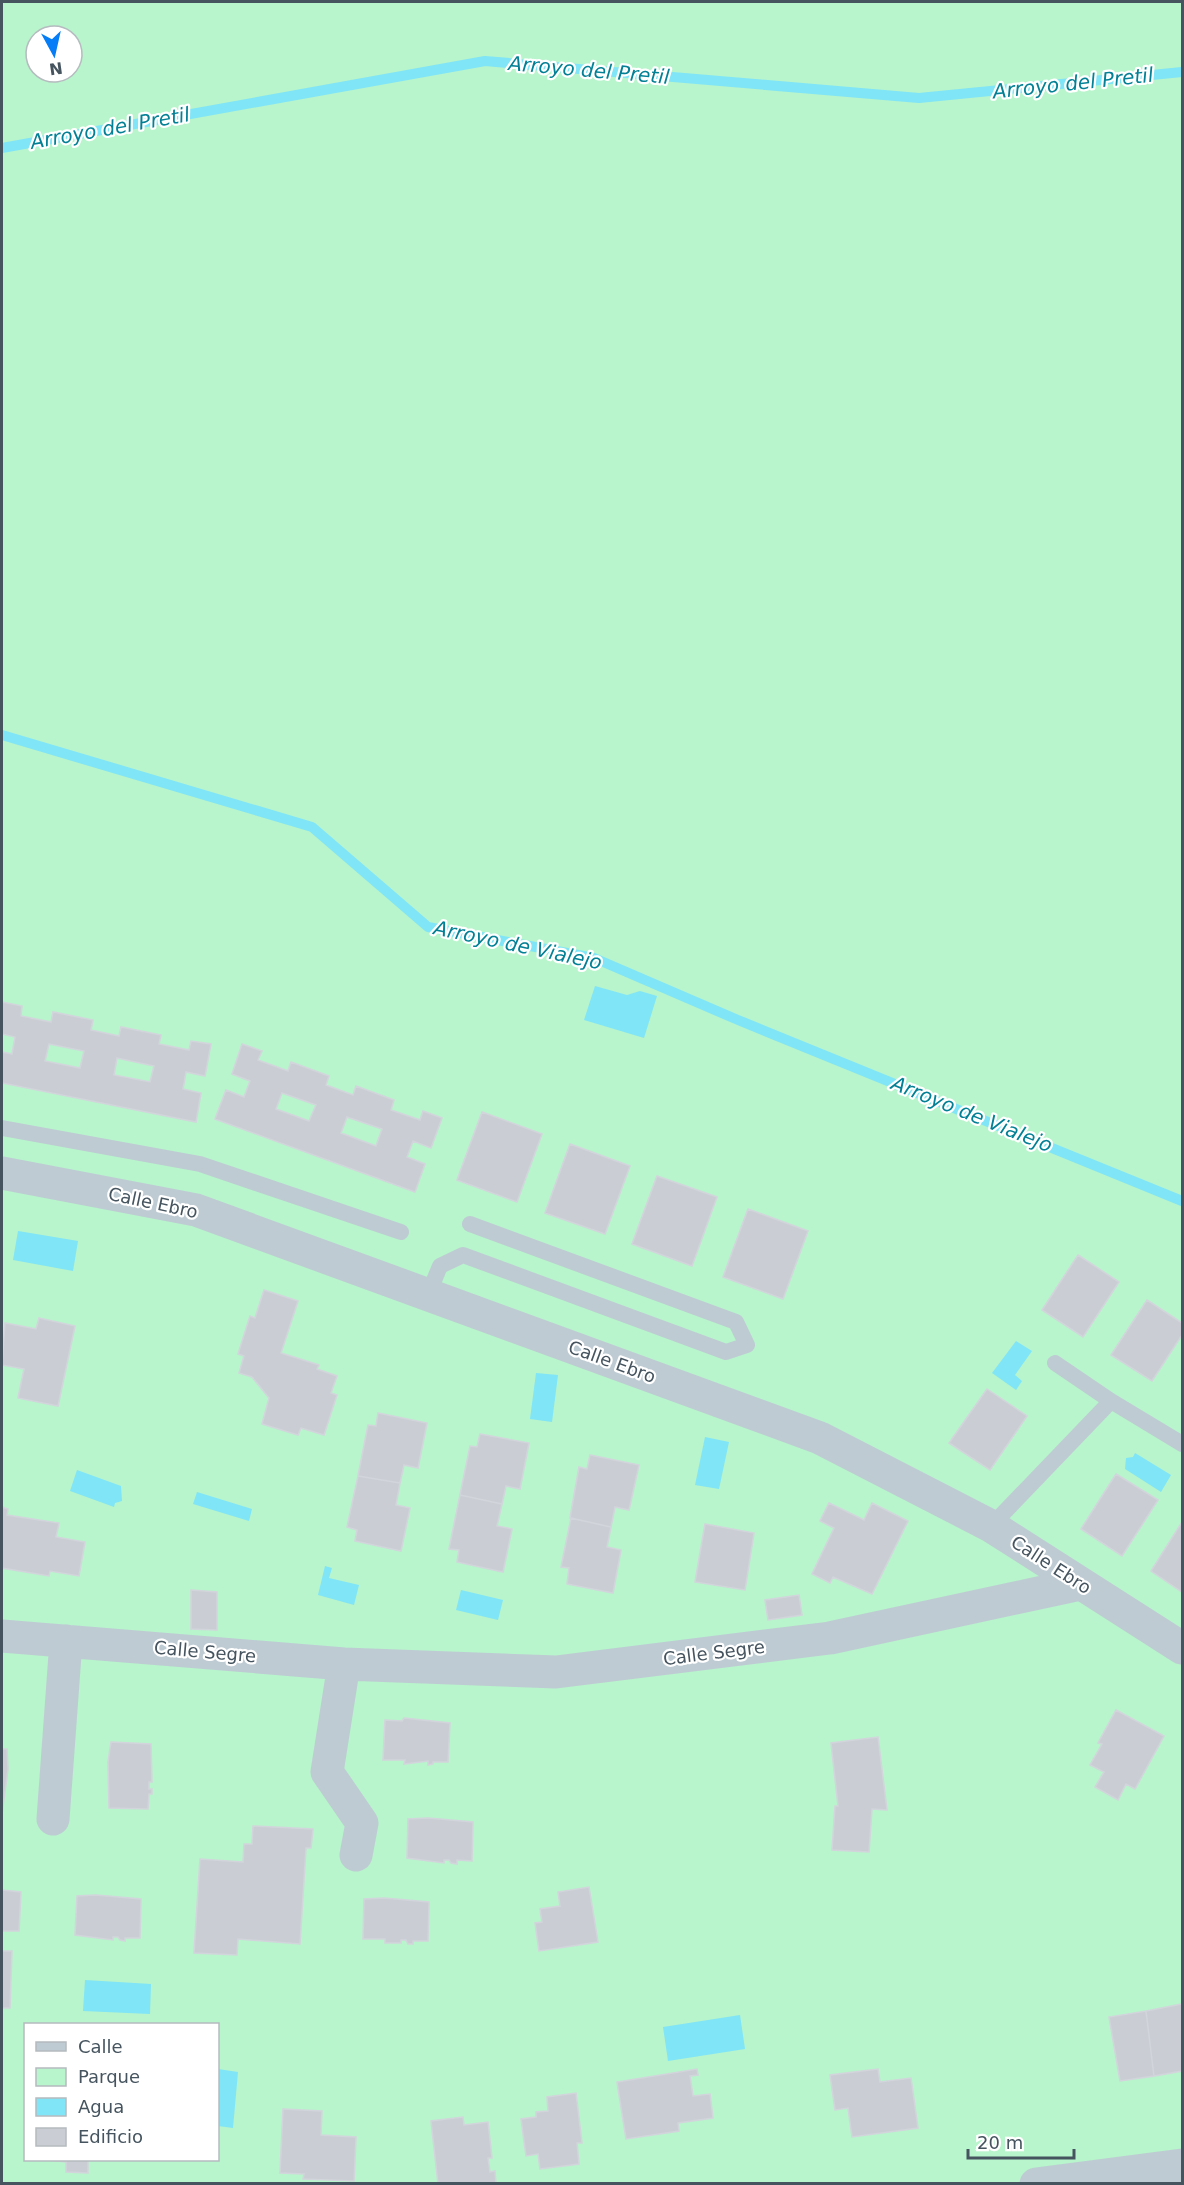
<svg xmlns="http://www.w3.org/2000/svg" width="1184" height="2185" viewBox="0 0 1184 2185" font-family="'DejaVu Sans',sans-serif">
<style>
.green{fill:#b8f4cc;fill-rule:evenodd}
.water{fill:#80e5f6}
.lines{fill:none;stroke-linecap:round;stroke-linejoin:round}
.stream{stroke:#80e5f6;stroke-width:10}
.building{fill:#caced4;stroke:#d2d5db;stroke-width:1.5;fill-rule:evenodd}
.service{stroke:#becbd3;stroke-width:16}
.minor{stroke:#becbd3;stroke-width:33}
.labels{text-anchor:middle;stroke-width:4.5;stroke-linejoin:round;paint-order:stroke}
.street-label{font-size:18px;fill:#45545f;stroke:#fff}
.water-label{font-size:20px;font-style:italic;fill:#038095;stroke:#fff}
</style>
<rect width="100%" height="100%" fill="#f2efef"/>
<!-- green -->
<path class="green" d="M 2,2 L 1182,2 L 1182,2183 L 2,2184 ZM 36,36 L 72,36 L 72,72 L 36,72 ZM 26,2024 L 218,2024 L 218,2160 L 26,2160 Z"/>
<!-- water -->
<path class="water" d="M 595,986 L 627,995 L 640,991 L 657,996 L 644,1038 L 584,1020 Z
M 18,1231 L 78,1241 L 73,1271 L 13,1260 Z
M 1016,1341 L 1032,1351 L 1015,1375 L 1022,1381 L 1016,1390 L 992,1373 Z
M 536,1373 L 558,1375 L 552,1422 L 530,1419 Z
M 705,1437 L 729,1442 L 719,1489 L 695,1485 Z
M 1135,1453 L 1171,1475 L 1161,1492 L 1125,1469 L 1126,1458 L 1133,1457 Z
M 77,1470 L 121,1486 L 122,1501 L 115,1503 L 114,1507 L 70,1491 Z
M 197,1492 L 252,1509 L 249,1521 L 193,1504 Z
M 325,1566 L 332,1568 L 329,1578 L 359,1585 L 354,1605 L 318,1595 Z
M 461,1590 L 503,1600 L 498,1620 L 456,1610 Z
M 85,1980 L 151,1984 L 150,2014 L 83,2011 Z
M 740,2015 L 745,2049 L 668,2061 L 663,2027 Z
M 218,2069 L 238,2072 L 233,2128 L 218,2126 Z"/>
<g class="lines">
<!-- stream -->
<path class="stream" d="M 2,148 L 485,61 L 919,98 L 1182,72
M 2,735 L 312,827 L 428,927 L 594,958 L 738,1020 L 1182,1201"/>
</g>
<!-- building -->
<path class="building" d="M 2,1002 L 22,1006 L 21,1016 L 51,1022 L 53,1012 L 93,1020 L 91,1030 L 119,1036 L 121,1027 L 161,1035 L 159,1044 L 189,1050 L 191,1041 L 211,1044 L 205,1076 L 186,1072 L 183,1089 L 201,1093 L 196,1122 L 2,1083 L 2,1052 L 12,1054 L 15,1037 L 2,1034 ZM 49,1044 L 84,1051 L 80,1068 L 45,1061 ZM 117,1058 L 154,1066 L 150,1082 L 114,1075 Z
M 242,1044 L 262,1051 L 258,1060 L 288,1071 L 291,1062 L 329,1076 L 326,1085 L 353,1095 L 356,1086 L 394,1100 L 391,1110 L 420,1120 L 423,1111 L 442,1118 L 431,1148 L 413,1141 L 407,1157 L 425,1164 L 415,1192 L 215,1119 L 226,1090 L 244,1097 L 250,1081 L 232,1074 ZM 282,1093 L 316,1105 L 309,1121 L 276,1109 ZM 347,1117 L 382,1129 L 376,1146 L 341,1133 Z
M 482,1112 L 542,1134 L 517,1202 L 457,1180 Z
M 570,1144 L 630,1166 L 605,1234 L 545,1213 Z
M 657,1176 L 717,1197 L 692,1266 L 632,1244 Z
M 748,1209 L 808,1231 L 783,1299 L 723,1277 Z
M 1078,1255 L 1119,1282 L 1083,1337 L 1042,1310 Z
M 264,1290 L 298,1301 L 281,1353 L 319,1365 L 317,1369 L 337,1376 L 331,1393 L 337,1395 L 324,1435 L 301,1428 L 298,1435 L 262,1424 L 269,1398 L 252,1377 L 239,1373 L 244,1356 L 238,1354 L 250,1316 L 255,1318 Z
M 1147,1300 L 1182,1323 L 1182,1335 L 1152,1381 L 1111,1355 Z
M 39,1318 L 75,1326 L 58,1406 L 18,1398 L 24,1369 L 2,1365 L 5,1323 L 36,1329 Z
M 987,1389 L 1027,1416 L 990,1470 L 949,1443 Z
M 378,1413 L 427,1423 L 418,1468 L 404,1465 L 400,1483 L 358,1476 L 368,1425 L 376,1426 Z
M 480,1434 L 529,1443 L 520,1489 L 506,1486 L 502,1504 L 460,1495 L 470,1446 L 477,1447 Z
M 590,1455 L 639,1465 L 629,1510 L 615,1507 L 611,1527 L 570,1518 L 579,1467 L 587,1469 Z
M 1116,1474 L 1158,1500 L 1122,1556 L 1081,1529 Z
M 358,1476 L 400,1483 L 396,1505 L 410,1508 L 401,1551 L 355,1541 L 357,1530 L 347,1527 Z
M 460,1495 L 502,1504 L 497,1526 L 512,1529 L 503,1572 L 457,1562 L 459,1550 L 449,1549 Z
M 829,1503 L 864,1520 L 872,1503 L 908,1521 L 872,1594 L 833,1577 L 830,1583 L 812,1574 L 834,1528 L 820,1521 Z
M 2,1507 L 8,1509 L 7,1515 L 59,1523 L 56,1537 L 85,1542 L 79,1576 L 50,1571 L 49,1576 L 2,1568 Z
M 571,1518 L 611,1527 L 607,1547 L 621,1550 L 613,1593 L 567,1584 L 569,1568 L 561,1567 Z
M 1182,1522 L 1182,1592 L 1151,1571 Z
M 705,1524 L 754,1533 L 745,1590 L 695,1582 Z
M 191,1590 L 217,1592 L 217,1630 L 191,1629 Z
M 799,1595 L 802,1615 L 768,1620 L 765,1600 Z
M 1116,1710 L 1164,1736 L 1135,1789 L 1126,1784 L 1118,1800 L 1095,1787 L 1104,1772 L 1090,1765 L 1102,1744 L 1098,1743 Z
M 404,1718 L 450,1723 L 448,1762 L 433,1762 L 433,1764 L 428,1765 L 428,1761 L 404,1764 L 405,1760 L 383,1760 L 385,1720 L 402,1721 Z
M 878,1737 L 887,1810 L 872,1809 L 869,1852 L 832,1850 L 835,1806 L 838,1806 L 831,1743 Z
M 111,1742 L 151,1744 L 152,1782 L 149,1782 L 149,1789 L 152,1789 L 152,1794 L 149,1794 L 148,1809 L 109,1808 L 108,1762 Z
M 2,1749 L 7,1749 L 8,1769 L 2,1814 Z
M 428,1818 L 473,1822 L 472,1861 L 457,1860 L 457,1864 L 451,1863 L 449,1860 L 444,1860 L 444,1863 L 407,1858 L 408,1819 Z
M 253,1826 L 313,1829 L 311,1848 L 306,1848 L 300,1944 L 238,1939 L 237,1955 L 194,1953 L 200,1859 L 243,1862 L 244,1844 L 252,1844 Z
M 589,1887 L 598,1942 L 539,1951 L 535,1923 L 542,1922 L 540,1909 L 560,1906 L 558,1892 Z
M 2,1890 L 21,1892 L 19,1931 L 2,1931 Z
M 96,1895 L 141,1899 L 140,1938 L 125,1938 L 125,1941 L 120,1940 L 118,1937 L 113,1937 L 113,1940 L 75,1935 L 77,1896 Z
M 384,1898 L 429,1902 L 428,1941 L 413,1941 L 413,1944 L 408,1944 L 406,1940 L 401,1940 L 401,1943 L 385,1943 L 385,1939 L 363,1939 L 364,1899 Z
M 2,1951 L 12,1951 L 10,2008 L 2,2008 Z
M 1182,2004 L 1182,2071 L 1154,2076 L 1146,2011 Z
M 1146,2011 L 1154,2076 L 1120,2081 L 1109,2017 Z
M 697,2069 L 698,2075 L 690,2076 L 693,2096 L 710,2094 L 713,2118 L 678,2123 L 679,2131 L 626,2139 L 617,2082 Z
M 878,2069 L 880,2082 L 911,2078 L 918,2128 L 852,2137 L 848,2108 L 835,2110 L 830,2075 Z
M 576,2093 L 582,2143 L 577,2143 L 579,2164 L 540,2169 L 538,2154 L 526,2156 L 521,2119 L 536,2117 L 536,2112 L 548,2111 L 547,2097 Z
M 283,2109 L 322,2111 L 321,2135 L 356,2137 L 354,2181 L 303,2179 L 304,2174 L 280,2173 Z
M 463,2117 L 464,2125 L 488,2122 L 492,2158 L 488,2158 L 490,2172 L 495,2171 L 496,2184 L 438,2184 L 431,2121 Z
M 48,2160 L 88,2160 L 88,2173 L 66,2172 L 66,2162 Z"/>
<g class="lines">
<!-- service -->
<path class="service" d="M 2,1128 L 200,1164 L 401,1232
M 428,1295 L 440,1266 L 463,1255 L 726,1352 L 747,1345 L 736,1322 L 470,1224
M 1055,1363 L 1111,1401
M 991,1526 L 1111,1401 L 1182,1444"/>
<!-- minor -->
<path class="minor" d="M 2,1173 L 196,1210 L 820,1438 L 991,1526 L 1182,1648
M 2,1636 L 344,1664 L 556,1672 L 830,1638 L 1080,1584
M 344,1664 L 327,1772 L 362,1823 L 356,1855
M 53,1819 L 66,1641
M 1036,2184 L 1182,2165"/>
</g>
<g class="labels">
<!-- street labels -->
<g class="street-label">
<text transform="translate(153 1203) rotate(12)" y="6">Calle Ebro</text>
<text transform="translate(612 1362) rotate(20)" y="6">Calle Ebro</text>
<text transform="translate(1051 1565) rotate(33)" y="6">Calle Ebro</text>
<text transform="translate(205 1652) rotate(5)" y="6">Calle Segre</text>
<text transform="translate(714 1653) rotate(-7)" y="6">Calle Segre</text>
</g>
<!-- water labels -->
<g class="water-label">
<text transform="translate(589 70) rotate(5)" y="7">Arroyo del Pretil</text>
<text transform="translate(1073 83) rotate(-6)" y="7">Arroyo del Pretil</text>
<text transform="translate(110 128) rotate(-10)" y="7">Arroyo del Pretil</text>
<text transform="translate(518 945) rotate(12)" y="7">Arroyo de Vialejo</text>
<text transform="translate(972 1114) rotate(22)" y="7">Arroyo de Vialejo</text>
</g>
</g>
<!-- border -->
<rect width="1184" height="2185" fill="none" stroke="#45545f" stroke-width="6"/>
<!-- legend -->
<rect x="24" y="2023" width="195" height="138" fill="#ffffff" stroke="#b5bbbf" stroke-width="1.5"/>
<rect x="36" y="2042" width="30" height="9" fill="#becbd3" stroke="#b5bbbf" stroke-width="1.5"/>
<text x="78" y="2053" font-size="18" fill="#45545f">Calle</text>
<rect x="36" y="2068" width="30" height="18" fill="#b8f4cc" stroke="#b5bbbf" stroke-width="1.5"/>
<text x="78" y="2083" font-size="18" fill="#45545f">Parque</text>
<rect x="36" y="2098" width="30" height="18" fill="#80e5f6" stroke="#b5bbbf" stroke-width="1.5"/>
<text x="78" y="2113" font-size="18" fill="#45545f">Agua</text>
<rect x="36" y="2128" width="30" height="18" fill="#caced4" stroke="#b5bbbf" stroke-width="1.5"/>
<text x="78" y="2143" font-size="18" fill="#45545f">Edificio</text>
<!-- north arrow -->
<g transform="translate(54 54) rotate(172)"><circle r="28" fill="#ffffff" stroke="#b5bbbf" stroke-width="1.5"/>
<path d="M0-4.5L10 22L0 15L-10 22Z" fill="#047df6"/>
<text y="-9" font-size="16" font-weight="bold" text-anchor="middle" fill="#45545f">N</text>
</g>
<!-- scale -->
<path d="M968 2149v9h106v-9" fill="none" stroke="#45545f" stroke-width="3"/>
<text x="977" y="2149" font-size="18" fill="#45545f" stroke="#ffffff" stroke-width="4.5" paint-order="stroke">20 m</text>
</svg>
